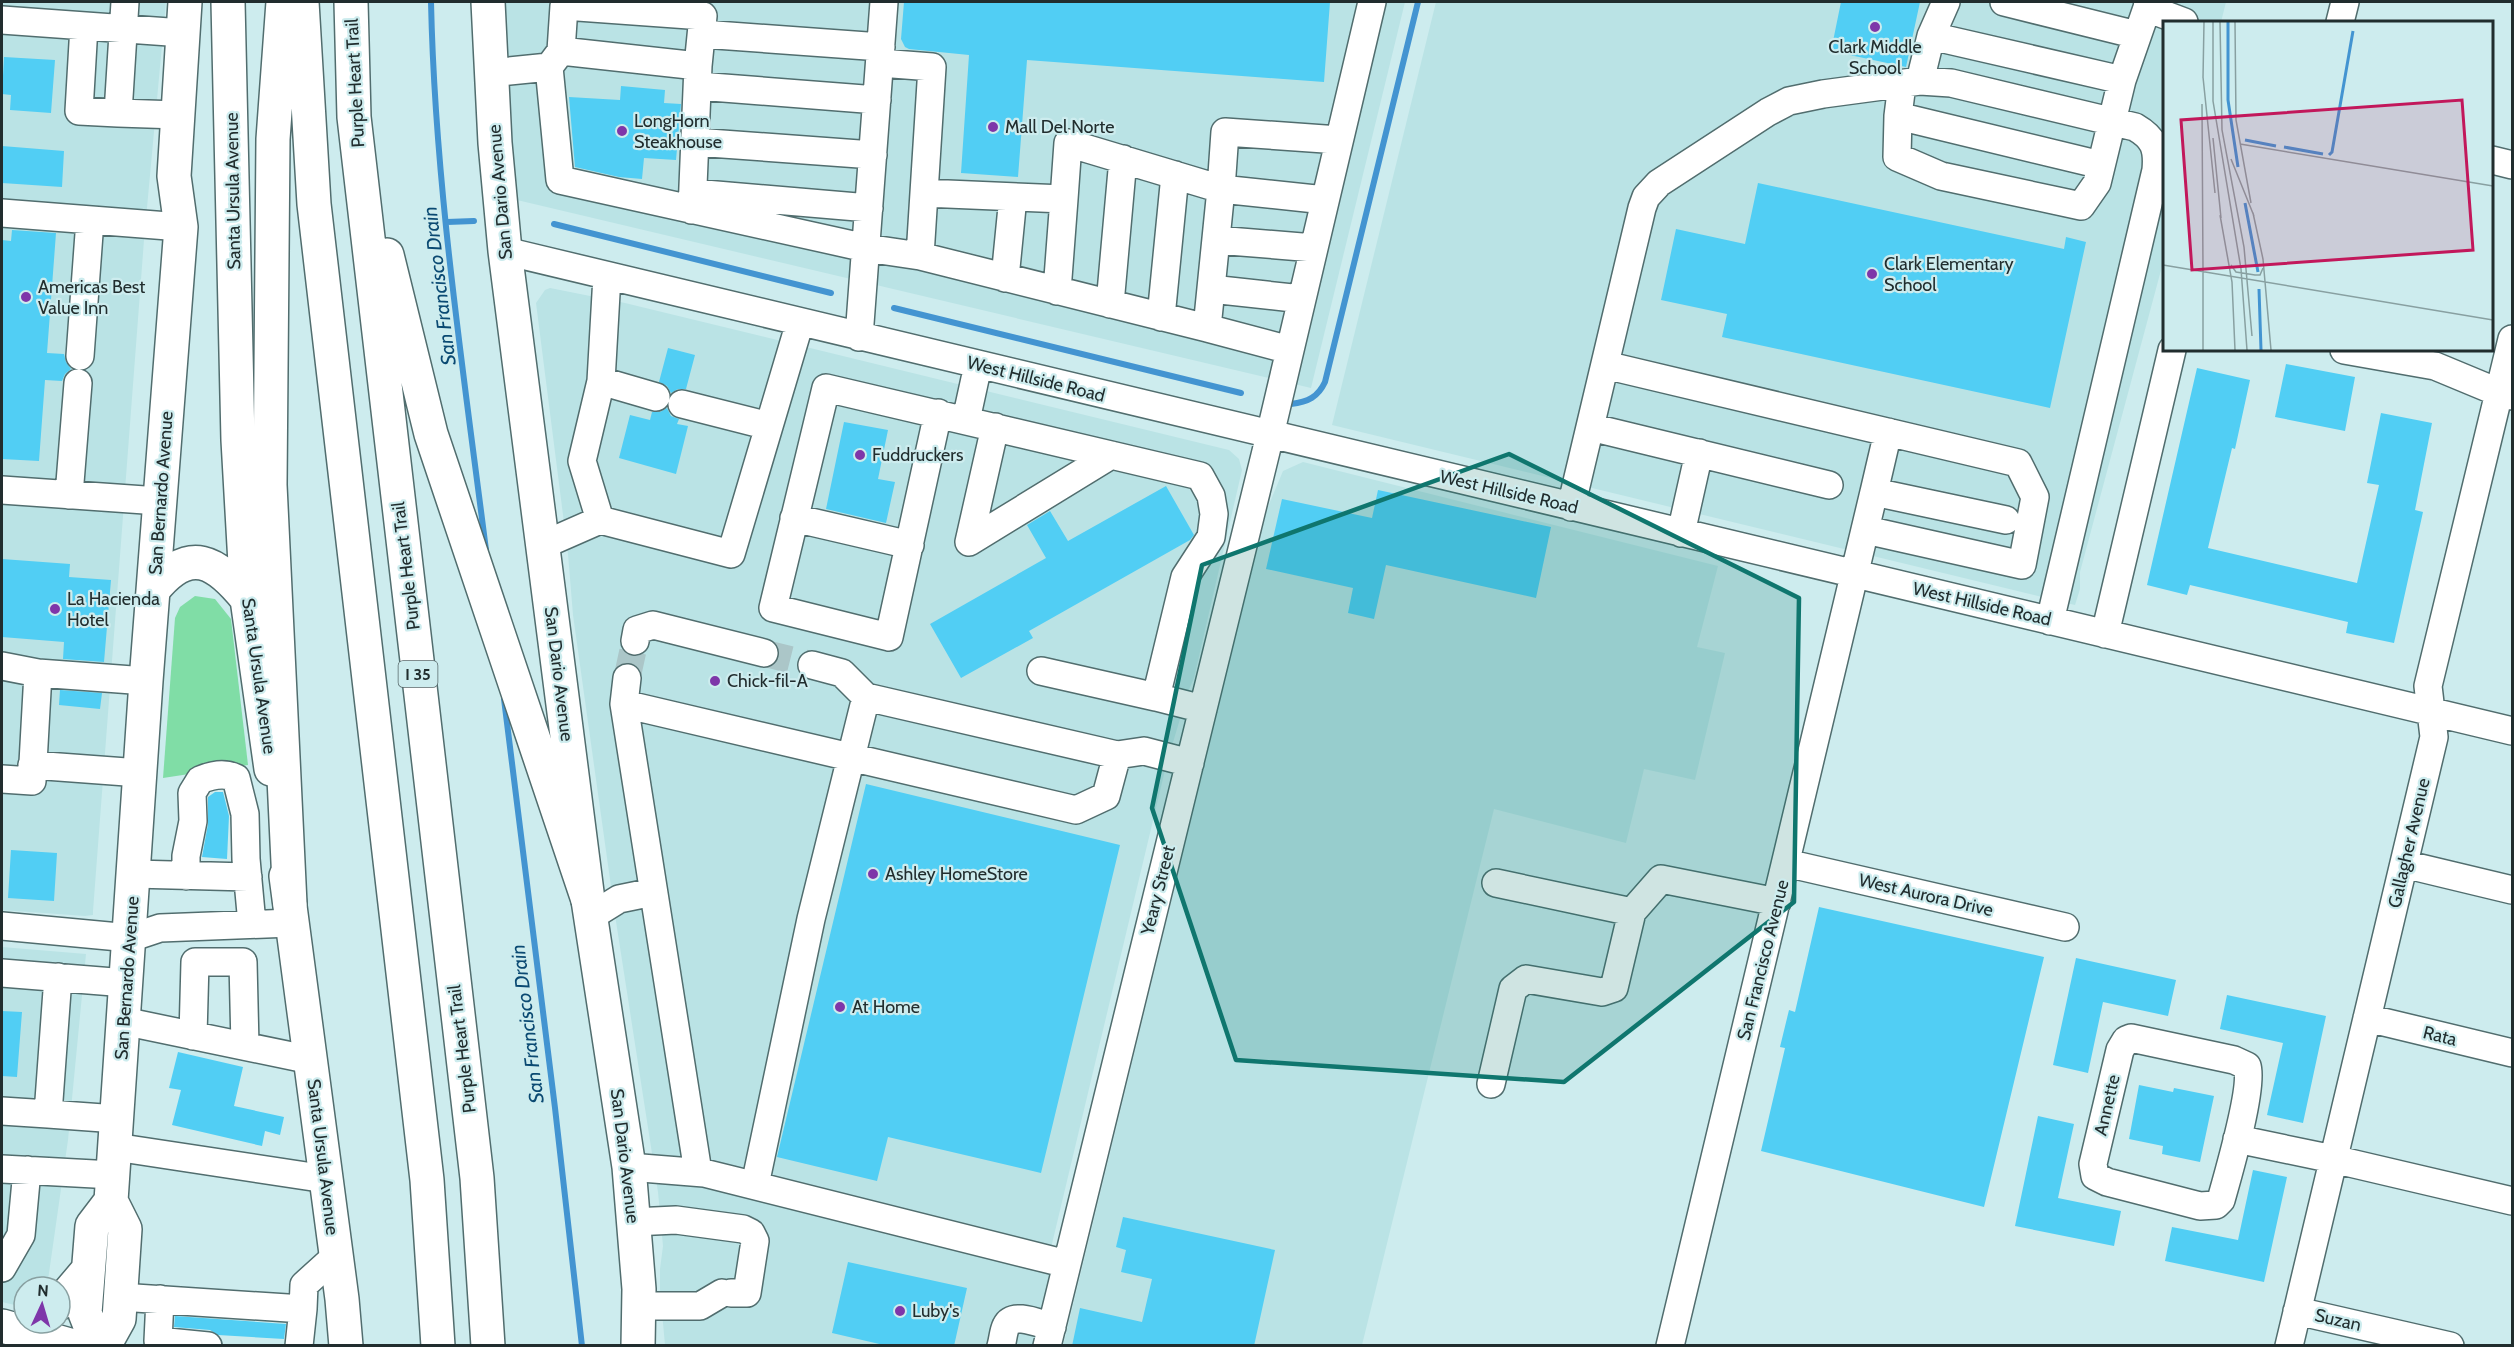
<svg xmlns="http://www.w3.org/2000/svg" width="2514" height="1347" viewBox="0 0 2514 1347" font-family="Cabin,sans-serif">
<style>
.built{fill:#bae3e5}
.green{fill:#80dda6}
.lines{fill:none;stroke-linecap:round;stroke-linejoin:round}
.stream{stroke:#4394d1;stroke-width:6}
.building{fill:#51cef4}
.minor-tunnel{stroke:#abc6c8;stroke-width:27;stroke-dasharray:27 14;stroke-linecap:butt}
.minor-casing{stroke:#516d6e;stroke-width:30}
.major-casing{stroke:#516d6e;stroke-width:36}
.highway-casing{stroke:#516d6e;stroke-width:36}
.minor{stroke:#fff;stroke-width:27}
.major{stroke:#fff;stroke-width:33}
.highway{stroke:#fff;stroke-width:33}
.marked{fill:#0f766e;fill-opacity:0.2;stroke:#0f766e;stroke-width:4.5;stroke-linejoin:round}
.poi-dot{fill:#7e36a9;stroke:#cdecee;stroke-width:2}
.labels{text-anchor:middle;stroke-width:4.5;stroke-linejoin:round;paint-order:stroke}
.shield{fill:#cdecee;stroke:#556668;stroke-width:1.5}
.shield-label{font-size:16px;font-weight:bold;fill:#212d2e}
.poi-label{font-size:18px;fill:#212d2e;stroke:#cdecee;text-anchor:start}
.street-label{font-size:18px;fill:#212d2e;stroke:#cdecee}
.water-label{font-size:20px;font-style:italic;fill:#0a4972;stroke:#cdecee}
.inset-river{fill:none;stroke:#4394d1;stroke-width:3}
.inset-road{fill:none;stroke:#88a0a1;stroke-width:1.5}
.view{fill:#c2185b;fill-opacity:0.15;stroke:#c2185b;stroke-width:3}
.inset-edge{fill:none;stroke:#212d2e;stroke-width:3}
</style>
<rect width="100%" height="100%" fill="#cdecee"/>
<!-- built -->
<path class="built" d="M 2,2 L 166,2 L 144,240 L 93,911 L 93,915 L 85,916 L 2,910 Z
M 504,2 L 1405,2 L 1311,388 L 517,200 L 508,112 Z
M 1436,2 L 2226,2 L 2221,22 L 2164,22 L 2164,259 L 2080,572 L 2080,589 L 2075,605 L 1332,425 Z
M 550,288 L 625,303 L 1229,450 L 1239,459 L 1242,470 L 1194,678 L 1188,692 L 1166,766 L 1051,1248 L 1052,1279 L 1036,1345 L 665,1345 L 660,1290 L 660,1269 L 663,1246 L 658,1192 L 615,915 L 573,615 L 568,554 L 536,303 L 545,290 Z
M 1303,462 L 1718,566 L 1697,647 L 1725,653 L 1695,780 L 1644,769 L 1626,843 L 1494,809 L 1362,1345 L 1063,1346 L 1267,509 L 1283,471 Z
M 2,947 L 86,954 L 68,1140 L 47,1287 L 24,1287 L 23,1307 L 2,1302 Z"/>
<!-- green -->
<path class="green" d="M 195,596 L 215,599 L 231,619 L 248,765 L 163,778 L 175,618 L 180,607 Z"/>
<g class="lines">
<!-- stream -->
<path class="stream" d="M 431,2 C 435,185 463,368 486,550
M 447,222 L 474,221
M 554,224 L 831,293
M 894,308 L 1241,393
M 1291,404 C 1308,402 1318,397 1325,382 L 1418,2
M 504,699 L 555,1108 L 582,1346"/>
</g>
<!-- building -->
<path class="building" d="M 904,2 L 1330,2 L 1324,82 L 1027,60 L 1018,177 L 961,173 L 969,55 L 909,49 L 905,47 L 901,39 Z
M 1841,2 L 1920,2 L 1906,67 L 1831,51 Z
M 4,57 L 55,60 L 51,113 L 10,110 L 11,95 L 2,94 Z
M 621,86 L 665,90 L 664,103 L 681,104 L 676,160 L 644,158 L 642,179 L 619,177 L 575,167 L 569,97 L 620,100 Z
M 2,146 L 64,151 L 62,187 L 2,183 Z
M 1758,183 L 2064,249 L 2066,237 L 2086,242 L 2050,408 L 1722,337 L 1727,314 L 1661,300 L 1676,229 L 1745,244 Z
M 12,230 L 56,233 L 47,353 L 64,354 L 66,362 L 71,369 L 65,374 L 62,381 L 45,380 L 39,461 L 2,459 L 2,240 L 11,241 Z
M 668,348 L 695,355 L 686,389 L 678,389 L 671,393 L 667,386 L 659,382 Z
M 2286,364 L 2355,377 L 2345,431 L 2275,417 Z
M 2197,368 L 2250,380 L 2235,449 L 2232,448 L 2208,548 L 2357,583 L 2379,485 L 2367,483 L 2381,413 L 2432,423 L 2415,510 L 2423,512 L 2394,643 L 2346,633 L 2348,622 L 2190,585 L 2187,595 L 2147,585 Z
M 667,408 L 671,416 L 679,419 L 677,424 L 688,426 L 676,474 L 619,458 L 630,415 L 650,420 L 652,412 L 660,412 Z
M 844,422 L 888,430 L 878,479 L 895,482 L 886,523 L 826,509 Z
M 1166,486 L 1194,535 L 1190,540 L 1029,631 L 1033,638 L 961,678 L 930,624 L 1046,558 L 1027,525 L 1050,511 L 1068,541 Z
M 1378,490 L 1551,527 L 1536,598 L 1386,565 L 1374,619 L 1348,613 L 1353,588 L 1266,569 L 1282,499 L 1372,518 Z
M 2,559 L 70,564 L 69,577 L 111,580 L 104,662 L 63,659 L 64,642 L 2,637 Z
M 60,690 L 102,693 L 100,709 L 59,705 Z
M 866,784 L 1120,845 L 1041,1173 L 888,1137 L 877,1181 L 777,1157 Z
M 215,792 L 223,792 L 229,816 L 227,859 L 202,857 L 208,824 L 208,797 Z
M 11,850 L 57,853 L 54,901 L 8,898 Z
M 1819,907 L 2044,957 L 1984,1207 L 1761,1151 L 1785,1048 L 1780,1047 L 1789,1010 L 1795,1012 Z
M 2076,958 L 2176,980 L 2168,1016 L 2103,1002 L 2088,1073 L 2053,1065 Z
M 2227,995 L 2326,1016 L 2303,1123 L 2267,1115 L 2283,1043 L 2220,1029 Z
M 2,1011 L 22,1012 L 17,1077 L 2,1076 Z
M 178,1052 L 243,1067 L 234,1106 L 284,1117 L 280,1135 L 265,1131 L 262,1146 L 172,1125 L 181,1090 L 169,1088 Z
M 2139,1085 L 2173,1092 L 2174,1088 L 2214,1096 L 2200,1162 L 2162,1154 L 2163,1146 L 2129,1139 Z
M 2038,1116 L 2074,1124 L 2058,1198 L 2121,1211 L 2114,1246 L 2015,1226 Z
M 2253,1170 L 2287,1177 L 2264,1282 L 2165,1261 L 2172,1227 L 2238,1240 Z
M 1123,1217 L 1275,1250 L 1254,1346 L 1072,1346 L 1080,1308 L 1142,1322 L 1152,1279 L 1121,1272 L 1126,1250 L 1116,1247 Z
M 848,1262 L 967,1288 L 954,1346 L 888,1346 L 832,1333 Z
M 175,1316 L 286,1324 L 284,1339 L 218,1335 L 210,1330 L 174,1327 Z"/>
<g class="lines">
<!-- minor-tunnel -->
<path class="minor-tunnel" d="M 764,653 L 812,665
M 627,678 L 635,641"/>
<!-- minor casing -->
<g class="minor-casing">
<path id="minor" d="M 2004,2 L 2137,35
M 2148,2 L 2147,8 L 2184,22
M 2,20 L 183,33
M 2340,22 L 2345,2
M 84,26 L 79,111 L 118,113 L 125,2
M 702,34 L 881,47
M 1931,36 L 2122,80
M 561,51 L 564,6 L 703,16 L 698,66
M 549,67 L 561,51 L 698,66 L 692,210
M 490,73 L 549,67 L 560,180 L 866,248 L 920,256 L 932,67 L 880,63
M 1920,81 L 1931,36 L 1946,2
M 1902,84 L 1898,116 L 1897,157 L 1941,176 L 2081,206 L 2097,183 L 2122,80 L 2147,8
M 698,86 L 877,100
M 118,113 L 178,115
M 1898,116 L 2101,165
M 695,142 L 873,155
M 2492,160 L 2512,165
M 693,193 L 869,208
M 924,193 L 1064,199 L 1068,143 L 1221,189 L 1207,328 L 1290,350
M 1325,200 L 1221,189 L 1225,132 L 1339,140
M 2,213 L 181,227
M 1216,240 L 1314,248
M 505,251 L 2512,731
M 920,256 L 1207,328
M 1005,278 L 1013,197
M 1211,289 L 1302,299
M 1057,291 L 1064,199
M 1110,304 L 1123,159
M 1161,317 L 1175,175
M 859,337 L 884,2
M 2344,350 L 2435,366 L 2500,393 L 2512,396
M 80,356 L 90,220
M 1605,365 L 2018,463 L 2035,497 L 2022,565 L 1866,530
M 601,381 L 656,397
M 682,404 L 769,426
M 938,413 L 889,637 L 773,608 L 826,388 L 1200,476 L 1211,496 L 1214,514 L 1211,537 L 1185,577 L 1156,697 L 1203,709
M 966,420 L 978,365
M 995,427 L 969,542 L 1111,455
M 1590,427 L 1829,485
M 2,490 L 159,501
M 1874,492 L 1888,432
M 69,495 L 78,383
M 1571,507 L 1642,208 L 1646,197 L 1659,183 L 1768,112 L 1789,101 L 1823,94 L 1920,81 L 1951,83 L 2135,127 C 2154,138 2158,148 2156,170 L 2050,621
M 794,518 L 910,545
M 600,520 L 582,461 L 601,381 L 607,276
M 1681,533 L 1699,453
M 543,545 L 600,520 L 731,554 L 800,322
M 2105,634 L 2172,350
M 635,641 L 637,630 L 653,625 L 764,653
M 812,665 L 842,673 L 866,697
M 2,666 L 38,673 L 146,681
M 1041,671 L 1156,697
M 624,704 L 627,678
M 32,765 L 140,773
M 2,779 L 32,781 L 38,673
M 1786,863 L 2065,927
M 2404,864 L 2512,890
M 134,874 L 248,877
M 186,876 L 186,856 L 193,821 L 192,793 L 200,780 C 212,775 224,772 236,778 L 245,814 L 246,859 L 252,924
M 1496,883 L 1632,912
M 590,917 L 619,899 L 653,892
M 2,926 L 130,938 L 160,928 L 291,923
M 2,973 L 126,983
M 2367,1018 L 2512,1053
M 123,1021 L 311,1060
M 193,1036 L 195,962 L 243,962 L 245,1046
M 2131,1038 L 2234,1060 L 2247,1066 C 2254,1086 2228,1175 2221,1200 L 2216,1205 L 2200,1206 L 2107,1182 L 2095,1176 L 2093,1164 L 2120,1050 L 2126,1040 Z
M 1491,1084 L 1513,989 L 1526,979 L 1602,992 L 1614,988 L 1632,912 L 1661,879 L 1777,902
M 2,1111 L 48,1114 L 58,977
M 48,1114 L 117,1119
M 2237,1139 L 2333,1159 L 2512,1201
M 115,1147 L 326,1179
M 629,1167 L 704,1173 L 1067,1264
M 2,1169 L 113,1175
M 698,1172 L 624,704 L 1076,810 L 1106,796 L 1117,755
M 755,1185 L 811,919 L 866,697 L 1117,755 L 1144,751 L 1190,763
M 633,1222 L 676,1220 L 743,1229 L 751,1233 L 755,1241 L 747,1293 L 731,1293
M 2,1268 L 21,1235 L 27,1170
M 120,1297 L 303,1309 L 299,1346
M 160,1299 L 158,1341 L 208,1346
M 639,1306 L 700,1306 L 722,1293
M 303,1309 L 304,1285 L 336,1256
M 2297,1311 L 2450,1346
M 1001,1346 C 1003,1340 1003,1332 1006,1326 C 1013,1311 1040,1324 1052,1327
M 1047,1346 L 1270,435 L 1372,2
M 1670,1346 L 1874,492 L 2006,520
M 2289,1346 L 2434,737 L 2428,686 L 2512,339"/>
</g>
<!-- major casing -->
<g class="major-casing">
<path id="major" d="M 228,2 L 238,440 L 247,599 L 271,769
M 488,2 L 495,143 L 505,251 L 588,900 L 629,1167 L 639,1289 L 638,1346
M 154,589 C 190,545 216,561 247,599
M 286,876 L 342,1299 L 346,1346
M 60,1303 L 88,1270
M 2,1326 L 73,1346
M 98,1346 L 85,1313 L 92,1226 L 111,1201
M 104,1346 L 119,1319 L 125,1229 L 111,1201 L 146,681 L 181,227 L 174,176 L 185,2"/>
</g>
<!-- highway casing -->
<g class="highway-casing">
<path id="highway" d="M 283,2 L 273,139 L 270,485 L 290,904
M 302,2 L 314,204 L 427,1180 L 438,1346
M 351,2 L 354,117 L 477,1178 L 488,1346
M 387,255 L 431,434 L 588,900"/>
</g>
<!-- minor -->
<use href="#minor" class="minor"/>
<!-- major -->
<use href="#major" class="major"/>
<!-- highway -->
<use href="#highway" class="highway"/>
</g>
<!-- marked area -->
<path class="marked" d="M 1509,454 L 1799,598 L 1794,902 L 1564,1082 L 1236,1060 L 1152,808 L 1202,565 Z"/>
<!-- markers -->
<g class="poi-dot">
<circle cx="1875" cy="27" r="6"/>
<circle cx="993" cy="127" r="6"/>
<circle cx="622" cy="131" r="6"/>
<circle cx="1872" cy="274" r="6"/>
<circle cx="26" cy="297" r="6"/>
<circle cx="860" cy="455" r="6"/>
<circle cx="55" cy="609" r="6"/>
<circle cx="715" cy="681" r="6"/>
<circle cx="873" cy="874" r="6"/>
<circle cx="840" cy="1007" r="6"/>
<circle cx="900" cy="1311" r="6"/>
</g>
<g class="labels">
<!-- shield labels -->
<rect class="shield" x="398.5" y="661" width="39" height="26" rx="4.5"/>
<g class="shield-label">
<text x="418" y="680">I 35</text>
</g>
<!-- poi labels -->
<g class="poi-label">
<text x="1875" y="53" text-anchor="middle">Clark Middle<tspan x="1875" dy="21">School</tspan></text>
<text x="634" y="127">LongHorn<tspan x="634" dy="21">Steakhouse</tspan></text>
<text x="1005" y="133">Mall Del Norte</text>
<text x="1884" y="270">Clark Elementary<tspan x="1884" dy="21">School</tspan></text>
<text x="38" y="293">Americas Best<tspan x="38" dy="21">Value Inn</tspan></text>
<text x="872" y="461">Fuddruckers</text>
<text x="67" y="605">La Hacienda<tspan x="67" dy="21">Hotel</tspan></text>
<text x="727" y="687">Chick-fil-A</text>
<text x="885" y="880">Ashley HomeStore</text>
<text x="852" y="1013">At Home</text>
<text x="912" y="1317">Luby's</text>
</g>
<!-- street labels -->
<g class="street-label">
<text transform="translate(355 83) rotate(-93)" y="6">Purple Heart Trail</text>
<text transform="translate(233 191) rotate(-91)" y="6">Santa Ursula Avenue</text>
<text transform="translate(500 192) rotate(-95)" y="6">San Dario Avenue</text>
<text transform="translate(1036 379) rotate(14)" y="6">West Hillside Road</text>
<text transform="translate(1509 492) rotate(13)" y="6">West Hillside Road</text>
<text transform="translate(161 493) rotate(-86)" y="6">San Bernardo Avenue</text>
<text transform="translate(406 566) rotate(-97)" y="6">Purple Heart Trail</text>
<text transform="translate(1982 604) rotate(13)" y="6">West Hillside Road</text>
<text transform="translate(559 674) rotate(83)" y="6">San Dario Avenue</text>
<text transform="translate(259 676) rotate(82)" y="6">Santa Ursula Avenue</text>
<text transform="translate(2409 843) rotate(-77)" y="6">Gallagher Avenue</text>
<text transform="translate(1158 890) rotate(-76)" y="6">Yeary Street</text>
<text transform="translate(1926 895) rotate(13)" y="6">West Aurora Drive</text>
<text transform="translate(1763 960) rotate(-76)" y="6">San Francisco Avenue</text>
<text transform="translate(127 978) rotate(-86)" y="6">San Bernardo Avenue</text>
<text transform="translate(2440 1036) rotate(14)" y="6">Rata</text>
<text transform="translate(462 1049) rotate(-97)" y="6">Purple Heart Trail</text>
<text transform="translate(2107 1105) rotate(-77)" y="6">Annette</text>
<text transform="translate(625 1156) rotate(83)" y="6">San Dario Avenue</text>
<text transform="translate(323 1157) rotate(83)" y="6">Santa Ursula Avenue</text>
<text transform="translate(2338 1320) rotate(13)" y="6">Suzan</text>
</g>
<!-- water labels -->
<g class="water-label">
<text transform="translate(439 286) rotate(-97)" y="7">San Francisco Drain</text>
<text transform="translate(527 1024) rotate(-97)" y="7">San Francisco Drain</text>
</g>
</g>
<!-- overview -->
<g transform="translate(2163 21)">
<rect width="330" height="330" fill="#cdecee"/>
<path class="inset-river" d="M 65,1 L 65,79 L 75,146M 82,119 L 113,125M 121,126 L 160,133M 166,134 L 169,131 L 190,10M 82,182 L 95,251M 96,268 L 98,329"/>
<path class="inset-road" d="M 50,1 L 50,80 L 78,248 L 84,329M 57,1 L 59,109 L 81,226 L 89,315M 72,1 L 73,99 L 88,182M 40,56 L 52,172M 40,57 L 41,1M 39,83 L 40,249M 50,117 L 58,197M 77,123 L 330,165M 68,138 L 91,195M 90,192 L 100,238 L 108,329M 57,194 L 69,261 L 72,329M 0,244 L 330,299M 68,244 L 73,251 L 92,254 L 97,254 L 100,247M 40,329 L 40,249"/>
<path class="view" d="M 299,79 L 310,229 L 29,249 L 18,99 Z"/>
<rect width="330" height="330" class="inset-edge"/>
</g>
<!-- border -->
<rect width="2514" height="1347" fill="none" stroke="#212d2e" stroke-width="6"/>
<!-- north arrow -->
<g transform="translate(42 1305) rotate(4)"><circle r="28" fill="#cdecee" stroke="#88a0a1" stroke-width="1.5"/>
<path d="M0-4.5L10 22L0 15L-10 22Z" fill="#7e36a9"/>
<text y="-9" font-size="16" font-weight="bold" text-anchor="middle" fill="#212d2e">N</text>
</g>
</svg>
